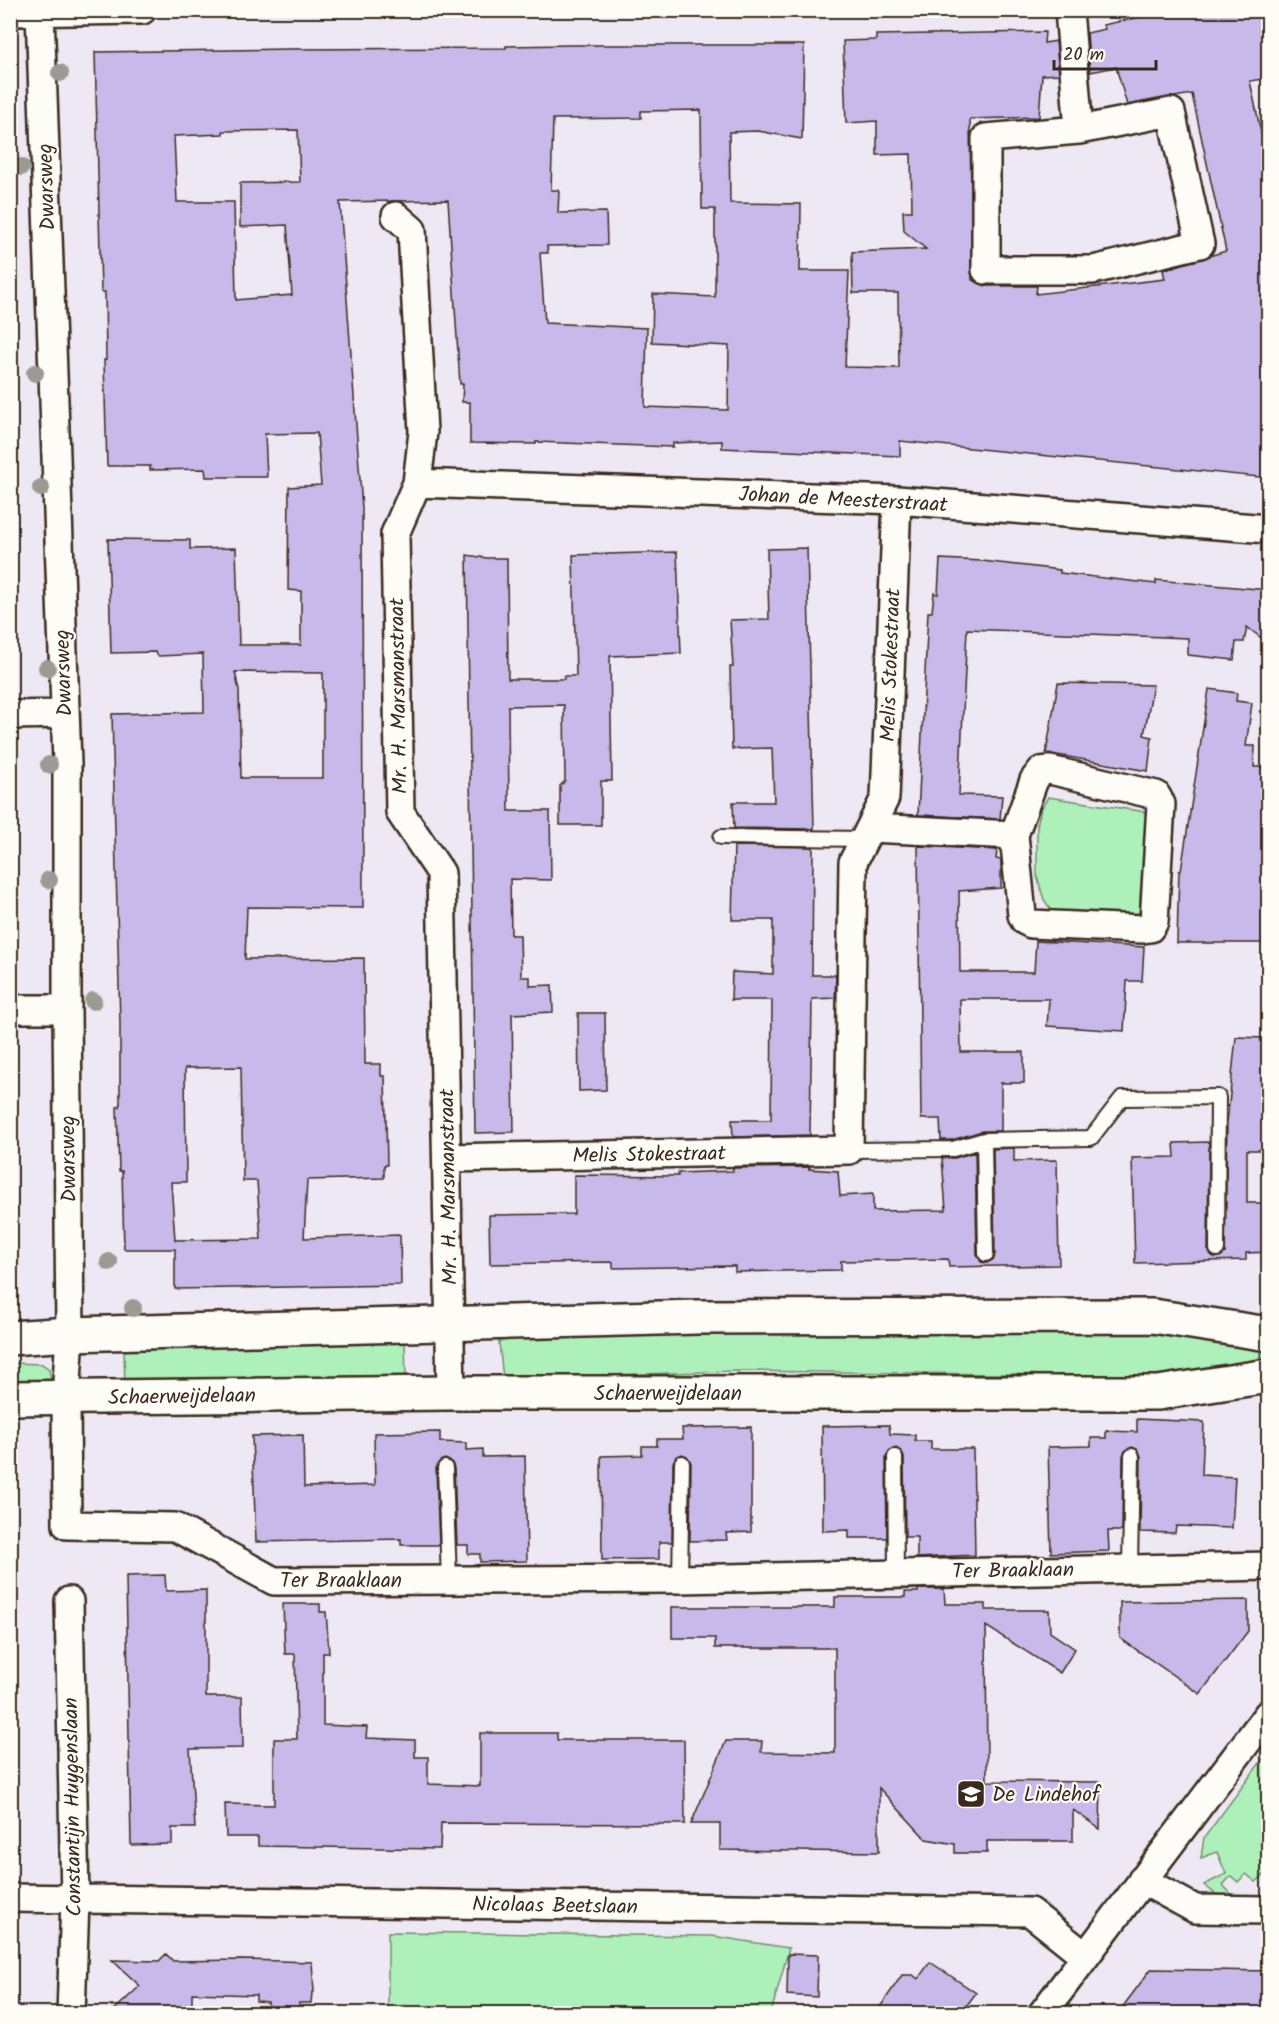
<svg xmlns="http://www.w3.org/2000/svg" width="1279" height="2024" viewBox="0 0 1279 2024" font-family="Kalam,sans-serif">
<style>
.green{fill:#adf0ba;stroke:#748d6c;stroke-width:1.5}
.building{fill:#c7baeb;stroke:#3b2a1e;stroke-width:1.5;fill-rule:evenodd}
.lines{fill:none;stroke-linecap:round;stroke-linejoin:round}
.lane-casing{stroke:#3b2a1e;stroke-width:18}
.street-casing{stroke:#3b2a1e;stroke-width:32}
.secondary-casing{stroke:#3b2a1e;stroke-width:38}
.lane{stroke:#fdfcf7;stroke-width:14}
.street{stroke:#fdfcf7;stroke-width:27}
.secondary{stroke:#fdfcf7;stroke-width:33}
.tree{fill:#9b9b93}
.labels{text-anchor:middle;stroke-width:4.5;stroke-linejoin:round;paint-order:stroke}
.street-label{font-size:21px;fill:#3b2a1e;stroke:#fdfcf7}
.poi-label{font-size:21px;fill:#3b2a1e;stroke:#fdfcf7;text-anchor:start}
</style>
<rect width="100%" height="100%" fill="#ede8f3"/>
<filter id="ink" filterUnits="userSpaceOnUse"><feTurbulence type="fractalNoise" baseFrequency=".0167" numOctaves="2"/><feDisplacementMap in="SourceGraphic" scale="12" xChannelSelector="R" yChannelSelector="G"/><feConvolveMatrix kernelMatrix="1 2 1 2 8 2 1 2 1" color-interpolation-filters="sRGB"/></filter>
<g filter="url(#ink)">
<!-- green -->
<path class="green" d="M 1048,797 L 1146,812 L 1145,884 L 1140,920 L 1053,912 L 1044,900 L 1037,876 L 1037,825 L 1041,809 Z
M 851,1331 L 1196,1334 L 1268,1351 L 1268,1363 L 1167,1376 L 739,1371 L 503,1378 L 498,1334 Z
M 405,1341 L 406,1380 L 125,1389 L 124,1350 Z
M 11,1363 L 42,1364 L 49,1369 L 51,1380 L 44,1390 L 11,1390 Z
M 1268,1752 L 1268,1877 L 1265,1874 L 1256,1882 L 1246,1874 L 1238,1882 L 1231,1876 L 1223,1885 L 1239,1902 L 1222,1899 L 1204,1885 L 1226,1874 L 1217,1852 L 1201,1858 L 1204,1838 Z
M 388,1932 L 712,1936 L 789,1948 L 771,2013 L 388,2014 Z"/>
<!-- building -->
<path class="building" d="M 1172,10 L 1269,10 L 1269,78 L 1250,81 L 1269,170 L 1269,478 L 900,441 L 900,456 L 722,448 L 722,441 L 673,443 L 673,447 L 536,442 L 536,444 L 470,443 L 470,402 L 462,402 L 463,384 L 460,384 L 448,200 L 340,202 L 362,508 L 363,908 L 247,907 L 245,959 L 364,958 L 365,1064 L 381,1064 L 381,1076 L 385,1076 L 387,1165 L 384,1165 L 384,1178 L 307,1180 L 304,1238 L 400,1235 L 401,1285 L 175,1289 L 175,1249 L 124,1249 L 122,1171 L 119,1171 L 117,1107 L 120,1107 L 120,1024 L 112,714 L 204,712 L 203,654 L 158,656 L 155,652 L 111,653 L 108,539 L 190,540 L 190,549 L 236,548 L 239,645 L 301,645 L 301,591 L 288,590 L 289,487 L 321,485 L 317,433 L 265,434 L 267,477 L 206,477 L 205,469 L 150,470 L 150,466 L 107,466 L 104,360 L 106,360 L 105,292 L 101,292 L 95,52 L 288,49 L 506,48 L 506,46 L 573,45 L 804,45 L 802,139 L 758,131 L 729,132 L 730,203 L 801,204 L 800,271 L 849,271 L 845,367 L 899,368 L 898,293 L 853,293 L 852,252 L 926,249 L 904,231 L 903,211 L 912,211 L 911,154 L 877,155 L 877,121 L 846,123 L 843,41 L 876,40 L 876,35 L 1045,32 L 1044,43 L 1056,41 L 1059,74 L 1042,75 L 1039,117 L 970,119 L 972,280 L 986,286 L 1037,286 L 1036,294 L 1165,279 L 1163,270 L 1226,251 L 1192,94 L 1127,105 L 1116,67 L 1090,72 L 1087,33 L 1105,29 L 1103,25 ZM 701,110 L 702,209 L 715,209 L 715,297 L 653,294 L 652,342 L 729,346 L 728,410 L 645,407 L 647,328 L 545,323 L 540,253 L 548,253 L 547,246 L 607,245 L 606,212 L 558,213 L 559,190 L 551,190 L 553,119 L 641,118 L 641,111 ZM 298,130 L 300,182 L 240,183 L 240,227 L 287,225 L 292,295 L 236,300 L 234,202 L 177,202 L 174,136 L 223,134 L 223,131 ZM 235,672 L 323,673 L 323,778 L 241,778 L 239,690 ZM 241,1067 L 243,1181 L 257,1181 L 261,1239 L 175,1240 L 171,1182 L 186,1182 L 185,1068 Z
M 807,548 L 814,829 L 734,828 L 733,802 L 774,802 L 772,748 L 732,749 L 730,667 L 733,667 L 730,620 L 769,619 L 767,549 Z
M 677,552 L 681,653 L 610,656 L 612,781 L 601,781 L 601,825 L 560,825 L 560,786 L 565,781 L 564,705 L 508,706 L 509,811 L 550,811 L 551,880 L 510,879 L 511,935 L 520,935 L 521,977 L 530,977 L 530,986 L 552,985 L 553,1012 L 512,1014 L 514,1132 L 475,1133 L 467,555 L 487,558 L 507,558 L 508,679 L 564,679 L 564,676 L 576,676 L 573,555 Z
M 940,559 L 982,561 L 1060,570 L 1060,573 L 1156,584 L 1156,580 L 1269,590 L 1269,644 L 1247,627 L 1244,642 L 1236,642 L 1234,660 L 1188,655 L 1188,638 L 967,629 L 959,795 L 1002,796 L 1000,819 L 918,815 L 928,612 L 932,612 L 934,593 L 938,594 Z
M 1058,683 L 1153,685 L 1144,735 L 1152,737 L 1148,771 L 1046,753 Z
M 1209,689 L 1237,693 L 1236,701 L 1252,703 L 1246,746 L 1255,746 L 1254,767 L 1269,767 L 1269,943 L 1177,943 L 1179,871 L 1181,871 Z
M 734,846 L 813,847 L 812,975 L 836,975 L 835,998 L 812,999 L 810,1135 L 733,1137 L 732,1120 L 771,1120 L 772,1000 L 731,1000 L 732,972 L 773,974 L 773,920 L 732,920 Z
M 918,846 L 997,850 L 996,859 L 1001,860 L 1001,888 L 959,891 L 960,972 L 1034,972 L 1036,941 L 1144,947 L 1142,981 L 1127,981 L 1124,1031 L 1047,1026 L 1049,999 L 960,999 L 961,1052 L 1024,1052 L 1024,1083 L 1001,1083 L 1001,1131 L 982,1131 L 952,1140 L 941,1140 L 940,1119 L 921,1119 Z
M 578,1013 L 605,1013 L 606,1090 L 579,1091 Z
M 1236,1037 L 1265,1038 L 1264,1054 L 1269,1055 L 1269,1122 L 1266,1150 L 1247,1150 L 1247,1203 L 1269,1203 L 1269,1252 L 1246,1253 L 1246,1260 L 1135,1263 L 1132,1158 L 1175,1157 L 1174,1143 L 1209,1142 L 1208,1250 L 1212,1256 L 1216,1258 L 1225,1253 L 1227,1123 Z
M 1014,1148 L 1014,1161 L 1057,1160 L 1059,1265 L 949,1267 L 948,1259 L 841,1261 L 841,1270 L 735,1272 L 735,1266 L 613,1268 L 613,1262 L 490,1264 L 489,1215 L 574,1214 L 574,1175 L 678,1176 L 678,1173 L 733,1171 L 733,1168 L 810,1167 L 809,1169 L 838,1171 L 840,1196 L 873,1194 L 873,1211 L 946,1210 L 942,1158 L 955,1158 L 975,1152 L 977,1254 L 981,1262 L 987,1263 L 994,1259 L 995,1254 L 993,1149 Z
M 1137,1419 L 1204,1422 L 1202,1475 L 1235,1477 L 1232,1528 L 1176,1526 L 1175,1533 L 1140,1532 L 1141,1456 L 1137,1449 L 1132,1447 L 1125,1451 L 1123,1456 L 1122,1531 L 1108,1531 L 1109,1551 L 1051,1553 L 1048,1447 L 1091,1446 L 1091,1438 L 1106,1438 L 1106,1431 L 1137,1432 Z
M 889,1425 L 890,1434 L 915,1435 L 915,1441 L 931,1441 L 931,1449 L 973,1449 L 975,1555 L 917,1558 L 917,1537 L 905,1537 L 904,1457 L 902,1452 L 896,1448 L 890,1450 L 886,1457 L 887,1538 L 849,1538 L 849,1530 L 823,1531 L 822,1426 Z
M 751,1427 L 751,1532 L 726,1533 L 727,1540 L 690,1541 L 691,1463 L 687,1456 L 682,1454 L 675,1458 L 673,1463 L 672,1542 L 659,1542 L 659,1559 L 602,1560 L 601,1456 L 642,1455 L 642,1446 L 657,1446 L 657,1439 L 683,1439 L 682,1428 Z
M 440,1432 L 440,1442 L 466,1443 L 466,1450 L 483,1449 L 483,1457 L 525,1456 L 527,1561 L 480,1562 L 480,1554 L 468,1554 L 468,1545 L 457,1545 L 454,1468 L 452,1463 L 445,1459 L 440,1461 L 436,1468 L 439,1545 L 401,1545 L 401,1539 L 256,1542 L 252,1436 L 303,1435 L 304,1487 L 375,1485 L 374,1433 Z
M 165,1575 L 166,1591 L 206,1590 L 206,1697 L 242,1697 L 243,1748 L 190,1749 L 195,1828 L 172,1828 L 172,1844 L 131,1845 L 126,1576 Z
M 918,1589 L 944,1589 L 945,1604 L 986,1604 L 986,1610 L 1049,1610 L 1050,1632 L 1075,1649 L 1060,1673 L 986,1626 L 987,1781 L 1101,1782 L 1100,1829 L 1073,1810 L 1073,1841 L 987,1841 L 987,1853 L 955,1853 L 955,1844 L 926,1839 L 879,1788 L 879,1852 L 720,1850 L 720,1824 L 691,1824 L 726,1741 L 762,1741 L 761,1752 L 835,1753 L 835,1648 L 715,1648 L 715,1638 L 672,1638 L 672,1607 L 835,1607 L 835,1597 L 905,1597 L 905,1592 L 918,1592 Z
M 1248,1600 L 1248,1631 L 1200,1694 L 1120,1638 L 1120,1602 Z
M 283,1604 L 320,1604 L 320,1612 L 326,1612 L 329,1653 L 323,1653 L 323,1725 L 367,1727 L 366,1738 L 415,1740 L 415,1757 L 428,1757 L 428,1784 L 480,1786 L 480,1733 L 557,1733 L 557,1740 L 684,1740 L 685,1824 L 441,1823 L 440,1849 L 258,1846 L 258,1837 L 226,1837 L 225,1804 L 274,1805 L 274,1739 L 297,1739 L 295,1654 L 285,1654 Z
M 166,1954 L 173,1961 L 243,1960 L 312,1962 L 314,1992 L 312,1992 L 311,2003 L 299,2003 L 298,2013 L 268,2013 L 268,2002 L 256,2001 L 256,1995 L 192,1993 L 192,2013 L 111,2013 L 140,1986 L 112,1960 L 159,1961 Z
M 788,1954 L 818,1955 L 817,1997 L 787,1995 Z
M 930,1962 L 976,1993 L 961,2013 L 876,2013 L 902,1975 L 913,1975 L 918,1979 Z
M 1151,1969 L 1269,1971 L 1269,2013 L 1118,2013 Z"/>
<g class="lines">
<!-- lane casing -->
<g class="lane-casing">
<path id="lane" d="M 721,837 L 864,839
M 984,1140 L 986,1254
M 849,1150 L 953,1149 L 984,1140 L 1091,1138 L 1122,1098 L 1218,1097 L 1217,1249
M 895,1457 L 896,1573
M 445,1468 L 449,1580
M 1130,1567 L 1132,1456
M 680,1579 L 682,1463"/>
</g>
<!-- street casing -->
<g class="street-casing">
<path id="street" d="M 1069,10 L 1079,130
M 10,12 L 142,10
M 40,12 L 67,763 L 67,1009 L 70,1334 L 66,1398 L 67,1525 L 175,1527 L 274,1581 L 680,1579 L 1268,1566
M 1171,112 L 1200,244 L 1093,270 L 986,270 L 986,138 L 1079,130 Z
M 396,216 L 412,230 L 423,432 L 417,483 L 395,534 L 400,812 L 441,873 L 451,1393
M 417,483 L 897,500 L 1268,529
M 10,715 L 64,714
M 870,828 L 1014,835 L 1034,780 L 1041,771 L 1050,770 L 1156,795 L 1161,804 L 1154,922 L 1150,928 L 1143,929 L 1031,924 L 1025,921 L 1022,915 L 1014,835
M 10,1009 L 67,1009
M 448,1158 L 849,1150 L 853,862 L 885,798 L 897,500
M 69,1601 L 75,1900 L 71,2014
M 1142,1880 L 1195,1909 L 1268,1910
M 10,1898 L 1030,1912 L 1084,1955
M 1042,2014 L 1268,1714"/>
</g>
<!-- secondary casing -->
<g class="secondary-casing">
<path id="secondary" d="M 10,1338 L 70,1334 L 697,1317 L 1153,1316 L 1268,1334
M 10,1398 L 451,1393 L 1158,1393 L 1268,1376"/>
</g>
<!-- lane -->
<use href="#lane" class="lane"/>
<!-- street -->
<use href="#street" class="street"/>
<!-- secondary -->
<use href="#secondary" class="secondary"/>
</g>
<!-- trees -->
<g class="tree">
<circle cx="60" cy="73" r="9"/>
<circle cx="21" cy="167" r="9"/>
<circle cx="35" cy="373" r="9"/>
<circle cx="41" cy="488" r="9"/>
<circle cx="47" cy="668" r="9"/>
<circle cx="49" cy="765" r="9"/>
<circle cx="49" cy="880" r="9"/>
<circle cx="93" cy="1001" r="9"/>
<circle cx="109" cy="1262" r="9"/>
<circle cx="133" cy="1308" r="9"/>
</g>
</g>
<!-- icons -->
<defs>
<g id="school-square" transform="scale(1.5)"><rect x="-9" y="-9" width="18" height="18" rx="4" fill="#3b2a1e" stroke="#fdfcf7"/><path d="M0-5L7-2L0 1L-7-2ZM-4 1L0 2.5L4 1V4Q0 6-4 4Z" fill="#fff"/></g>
</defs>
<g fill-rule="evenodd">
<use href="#school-square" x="971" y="1794"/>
</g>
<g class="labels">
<!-- street labels -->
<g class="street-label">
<text transform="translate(46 187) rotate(-92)" y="7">Dwarsweg</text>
<text transform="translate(843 499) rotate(3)" y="7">Johan de Meesterstraat</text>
<text transform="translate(890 665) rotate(-88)" y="7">Melis Stokestraat</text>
<text transform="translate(63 673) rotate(-92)" y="7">Dwarsweg</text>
<text transform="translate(398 696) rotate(-91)" y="7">Mr. H. Marsmanstraat</text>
<text transform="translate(649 1154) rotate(-1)" y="7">Melis Stokestraat</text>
<text transform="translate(68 1159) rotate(-91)" y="7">Dwarsweg</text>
<text transform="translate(448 1187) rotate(-91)" y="7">Mr. H. Marsmanstraat</text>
<text x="668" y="1400">Schaerweijdelaan</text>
<text transform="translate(182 1396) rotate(-1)" y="7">Schaerweijdelaan</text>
<text transform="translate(1013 1570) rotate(-1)" y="7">Ter Braaklaan</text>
<text x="341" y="1587">Ter Braaklaan</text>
<text transform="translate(72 1807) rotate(-91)" y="7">Constantijn Huygenslaan</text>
<text transform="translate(555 1905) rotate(1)" y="7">Nicolaas Beetslaan</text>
</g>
<!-- poi labels -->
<g class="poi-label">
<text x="992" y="1801">De Lindehof</text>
</g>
</g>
<!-- margin -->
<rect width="1279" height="2024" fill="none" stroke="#fdfcf7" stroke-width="36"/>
<rect x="18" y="18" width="1243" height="1988" fill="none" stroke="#3b2a1e" stroke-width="2" filter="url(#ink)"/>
<!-- scale -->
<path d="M1054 60v9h102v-9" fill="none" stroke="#3b2a1e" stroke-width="3"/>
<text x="1063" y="60" font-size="18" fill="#3b2a1e" stroke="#fdfcf7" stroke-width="4.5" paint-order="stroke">20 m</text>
</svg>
